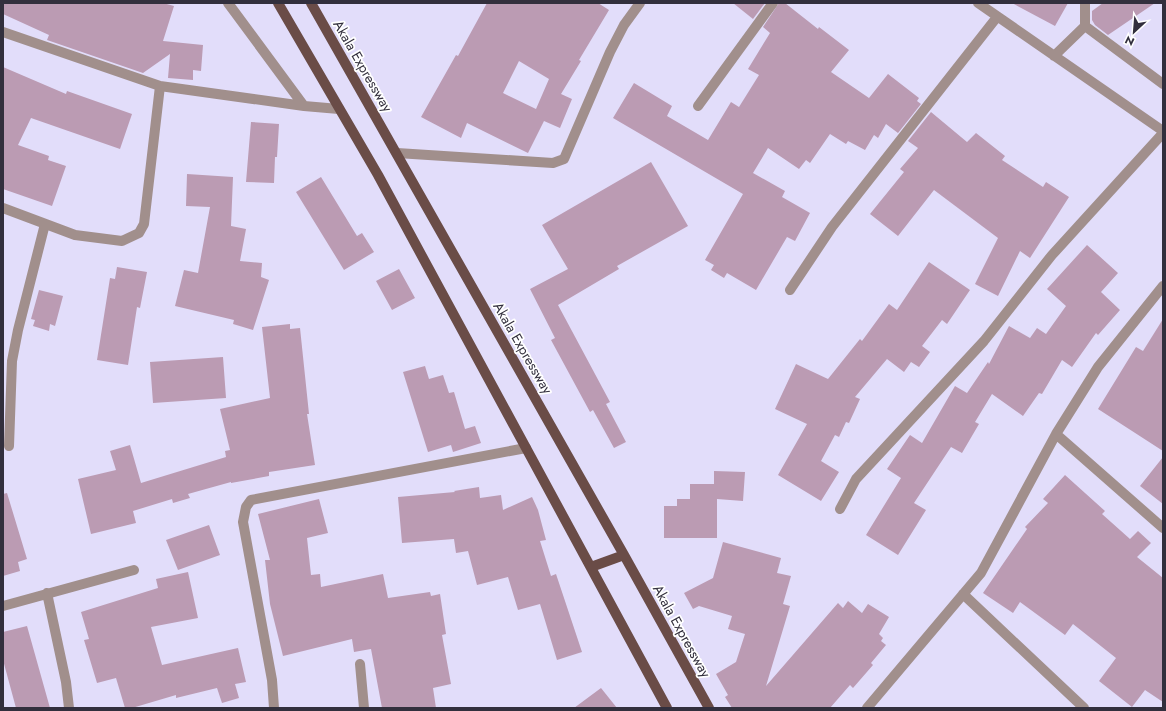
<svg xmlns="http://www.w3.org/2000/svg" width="1166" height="711" viewBox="0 0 1166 711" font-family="Jost,sans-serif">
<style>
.building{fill:#bb9bb3;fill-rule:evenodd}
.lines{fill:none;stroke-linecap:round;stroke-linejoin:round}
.street{stroke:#a18f8c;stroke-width:10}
.primary{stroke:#6a4c47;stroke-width:10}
.labels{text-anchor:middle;stroke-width:3.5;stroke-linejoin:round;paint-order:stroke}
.street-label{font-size:14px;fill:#322f3d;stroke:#fff}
</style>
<rect width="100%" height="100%" fill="#e2ddfa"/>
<!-- building -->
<path class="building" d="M 3,3 L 163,3 L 174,6 L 163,41 L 203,45 L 201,71 L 193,70 L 193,80 L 168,78 L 170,54 L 143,73 L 47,40 L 49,35 L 3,14 Z
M 487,3 L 598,3 L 609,10 L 579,60 L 581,61 L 561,94 L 572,99 L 560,128 L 544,121 L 528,153 L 467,123 L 461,138 L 421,117 L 456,55 L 458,56 ZM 519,61 L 549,79 L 536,109 L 503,93 Z
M 733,3 L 765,3 L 753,19 Z
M 779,3 L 785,3 L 818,29 L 819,27 L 849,50 L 831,72 L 869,98 L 888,74 L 919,98 L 917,101 L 921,104 L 898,133 L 886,124 L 878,138 L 874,135 L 865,150 L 848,141 L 846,144 L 830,134 L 810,163 L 806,160 L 799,169 L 768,148 L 753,173 L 785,191 L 782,197 L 810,213 L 795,241 L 787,237 L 756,290 L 727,273 L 724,278 L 711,270 L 714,265 L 705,260 L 743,194 L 613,118 L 634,83 L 672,106 L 667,116 L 708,140 L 731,102 L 739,107 L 759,75 L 748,69 L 770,33 L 763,27 Z
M 1012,3 L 1068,3 L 1055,26 Z
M 1103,3 L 1155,3 L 1108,35 L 1095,25 L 1092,20 L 1092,11 Z
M 3,67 L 66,94 L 67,91 L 132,114 L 120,149 L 31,118 L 18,145 L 49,156 L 48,160 L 66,166 L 52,206 L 3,189 Z
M 931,112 L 967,142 L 976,133 L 1005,156 L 1002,160 L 1043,187 L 1046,182 L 1069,197 L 1030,258 L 1020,251 L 998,296 L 975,284 L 998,238 L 934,190 L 898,236 L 870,214 L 904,172 L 900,169 L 918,148 L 908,141 Z
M 251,122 L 279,124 L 277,157 L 275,157 L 274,183 L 246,182 Z
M 651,162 L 688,226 L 617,266 L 619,269 L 558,305 L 610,402 L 606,404 L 626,442 L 614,448 L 593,410 L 590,412 L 551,340 L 555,338 L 530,289 L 568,269 L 542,225 Z
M 187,174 L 233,177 L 231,226 L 246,229 L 240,261 L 262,263 L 261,277 L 269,280 L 253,330 L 233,324 L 234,320 L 175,306 L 184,270 L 198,273 L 210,207 L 186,206 Z
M 321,177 L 357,236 L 362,233 L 374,252 L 344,270 L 296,192 Z
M 1087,245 L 1118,273 L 1101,292 L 1120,310 L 1098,335 L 1096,333 L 1072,367 L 1062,360 L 1042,394 L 1039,393 L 1023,416 L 992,394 L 975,422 L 979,424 L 962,453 L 951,447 L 914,503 L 926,510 L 898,555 L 866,535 L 901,478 L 887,469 L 910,435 L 922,443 L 955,386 L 967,393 L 988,362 L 989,364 L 1009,326 L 1030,338 L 1037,328 L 1046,334 L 1066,306 L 1047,289 Z
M 929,262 L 970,290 L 947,324 L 942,320 L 922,346 L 930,352 L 919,367 L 911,362 L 904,372 L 887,359 L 855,397 L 860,399 L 849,423 L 846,422 L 839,437 L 835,435 L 821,461 L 839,472 L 821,501 L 778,475 L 807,424 L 775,409 L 796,364 L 828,379 L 860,339 L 862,341 L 889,304 L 897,310 Z
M 117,267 L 147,272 L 140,308 L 137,307 L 128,365 L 97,360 L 110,278 L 115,279 Z
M 399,269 L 415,298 L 392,310 L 376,281 Z
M 39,290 L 63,296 L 55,326 L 50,324 L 49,331 L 33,326 L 35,320 L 31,319 Z
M 1163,319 L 1163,451 L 1098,409 L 1136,347 L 1143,351 Z
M 290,324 L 290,329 L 300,328 L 309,414 L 307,414 L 315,465 L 269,472 L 269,476 L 231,483 L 231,482 L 188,494 L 190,498 L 173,503 L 172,499 L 133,511 L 136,523 L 91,534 L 78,479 L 116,470 L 110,451 L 130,445 L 141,483 L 226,457 L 225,451 L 230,450 L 220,409 L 270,398 L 262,327 Z
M 223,357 L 226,398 L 153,403 L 150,362 Z
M 425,366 L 429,379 L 443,375 L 449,393 L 454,392 L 465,429 L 475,426 L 481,443 L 453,452 L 451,445 L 428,452 L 403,372 Z
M 1163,457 L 1163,504 L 1140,486 Z
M 714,471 L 745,472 L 743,501 L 717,499 L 717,538 L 664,538 L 664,506 L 677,506 L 677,499 L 690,499 L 690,484 L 714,484 Z
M 1065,475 L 1105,511 L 1102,514 L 1130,539 L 1138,531 L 1151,543 L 1137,557 L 1163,578 L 1163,702 L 1145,690 L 1132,707 L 1099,681 L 1116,658 L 1073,624 L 1065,635 L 1020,602 L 1013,613 L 983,593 L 1027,529 L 1025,527 L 1048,503 L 1043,499 Z
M 479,487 L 480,498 L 501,495 L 503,510 L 532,497 L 538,510 L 546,540 L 540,541 L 551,576 L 556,574 L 582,652 L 557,660 L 540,604 L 518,610 L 508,577 L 477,585 L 468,551 L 456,553 L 454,539 L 402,543 L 398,497 L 455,492 L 454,491 Z
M 7,493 L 27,559 L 18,562 L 20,571 L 3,576 L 3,494 Z
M 319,499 L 328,533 L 307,538 L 311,575 L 320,574 L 321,587 L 383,574 L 388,598 L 430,592 L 431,596 L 440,594 L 446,634 L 442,635 L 451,684 L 433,688 L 436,708 L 382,708 L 371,649 L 354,652 L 352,639 L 283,656 L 270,604 L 265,560 L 270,560 L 258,514 Z
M 209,525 L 220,555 L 178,570 L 166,540 Z
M 723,542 L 781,558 L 777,573 L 791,576 L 783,604 L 790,606 L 766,686 L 838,603 L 843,608 L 848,601 L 862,613 L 868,604 L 889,617 L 879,634 L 883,638 L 881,641 L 886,645 L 871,663 L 873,665 L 853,688 L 850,685 L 830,708 L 732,708 L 725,697 L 728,695 L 716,674 L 736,662 L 745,634 L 728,629 L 732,616 L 699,606 L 693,609 L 684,593 L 713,578 Z
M 188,572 L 198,618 L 151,627 L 162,665 L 238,648 L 246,682 L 235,684 L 239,698 L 222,703 L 217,688 L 176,698 L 176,695 L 132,708 L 125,708 L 116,678 L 97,683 L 84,640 L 89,639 L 81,612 L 158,588 L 156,579 Z
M 27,626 L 50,708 L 16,708 L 3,660 L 3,632 Z
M 601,688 L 617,708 L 574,708 Z"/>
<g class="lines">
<!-- street -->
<path class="street" d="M 228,3 L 304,106
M 978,3 L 1163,131
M 1085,3 L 1085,26 L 1163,84
M 3,32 L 160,86 L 304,106 L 339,109
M 1054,56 L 1085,26
M 698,106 L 773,3
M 397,153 L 553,163 L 564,159 L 610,52 L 624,25 L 640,3
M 3,208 L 75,235 L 122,241 L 139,233 L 144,224 L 160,86
M 790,290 L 832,227 L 997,17
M 1056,434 L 1163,528
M 9,446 L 12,361 L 18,330 L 45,224
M 840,509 L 856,479 L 984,341 L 1052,255 L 1163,133
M 47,593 L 66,682 L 69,708
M 963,594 L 1084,708
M 3,606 L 134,570
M 360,664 L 364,708
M 274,708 L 272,680 L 243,522 L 246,507 L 251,500 L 526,448
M 867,708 L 981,573 L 1056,434 L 1098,367 L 1163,286"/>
<!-- primary -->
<path class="primary" d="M 278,3 L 378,175 L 667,708
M 311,3 L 624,555 L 709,708
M 591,567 L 624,555"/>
</g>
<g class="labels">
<!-- street labels -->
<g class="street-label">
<text transform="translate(363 66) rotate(60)" y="5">Akala Expressway</text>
<text transform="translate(523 348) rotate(60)" y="5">Akala Expressway</text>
<text transform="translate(682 631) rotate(61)" y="5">Akala Expressway</text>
</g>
</g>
<!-- border -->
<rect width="1166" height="711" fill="none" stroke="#322f3d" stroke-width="8"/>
<!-- north arrow -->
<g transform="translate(1134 32) rotate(206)" stroke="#ffffff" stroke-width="3" paint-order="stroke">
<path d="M0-3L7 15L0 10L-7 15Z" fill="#322f3d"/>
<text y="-6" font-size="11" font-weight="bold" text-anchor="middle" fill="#322f3d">N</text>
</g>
</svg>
